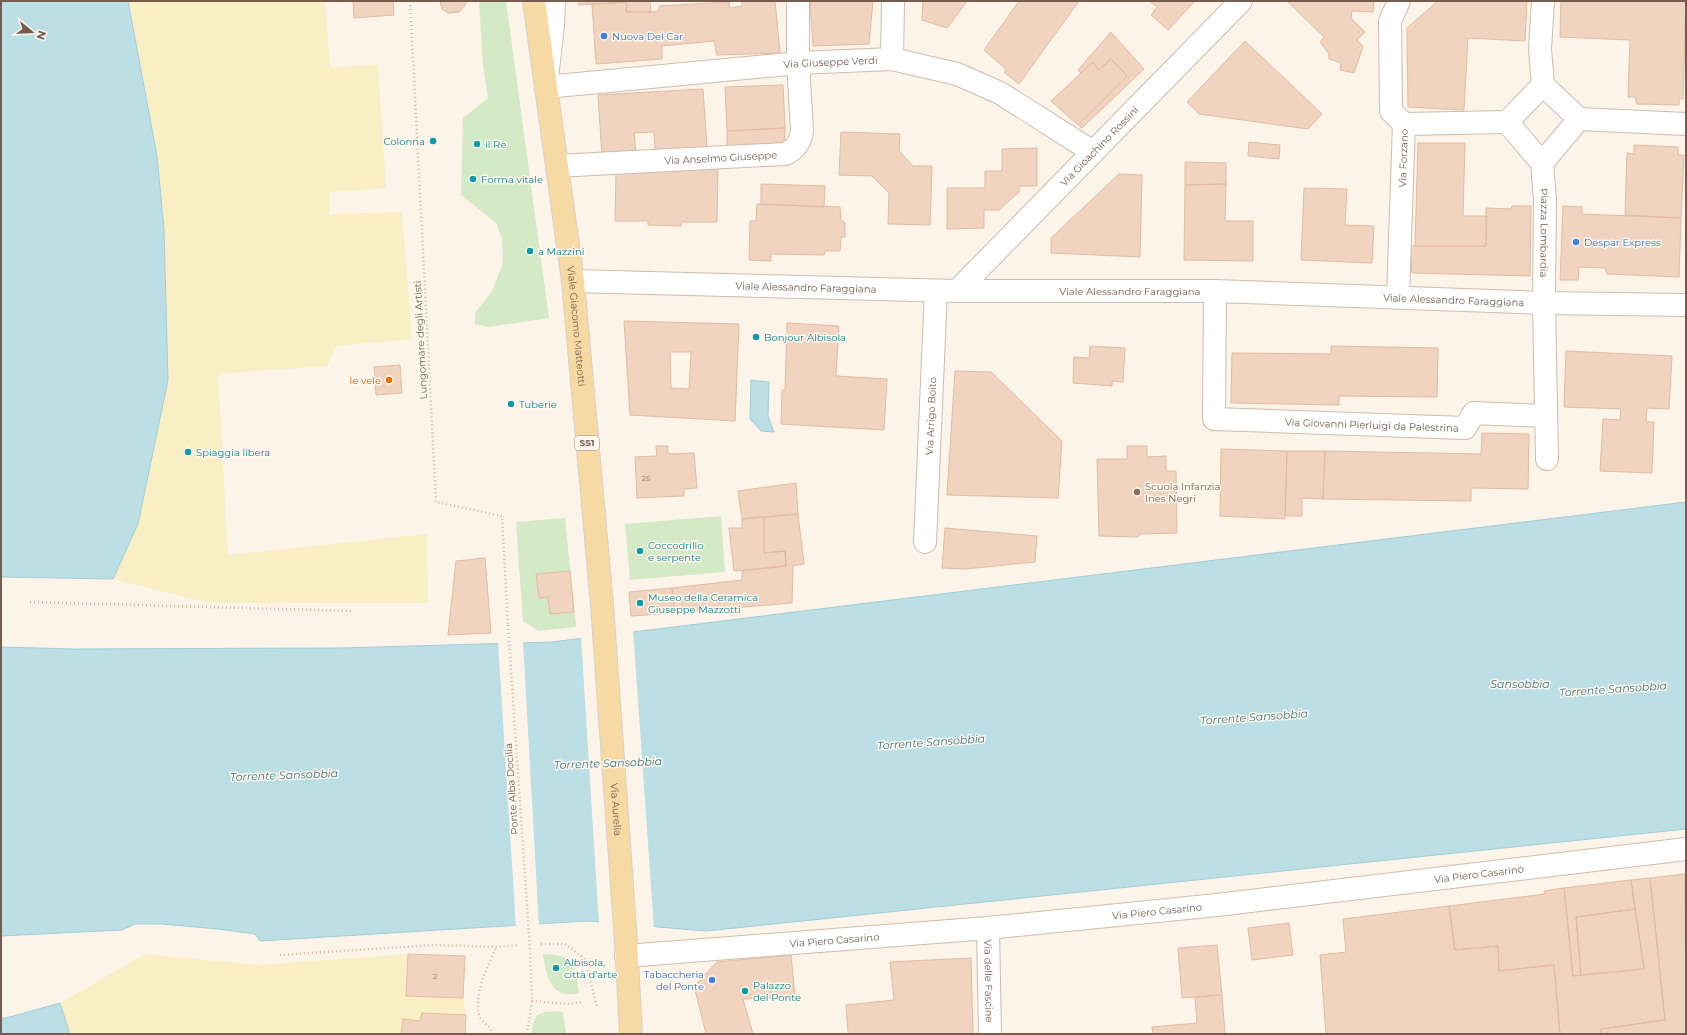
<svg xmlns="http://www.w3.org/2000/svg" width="1687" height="1035" viewBox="0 0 1687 1035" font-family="Montserrat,sans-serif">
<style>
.green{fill:#d4e9c6}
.sand{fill:#f9efc4}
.water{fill:#bcdee5;stroke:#a3cdd6}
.pier{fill:#fcf4e8}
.building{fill:#f0d4c0;stroke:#e2bba1;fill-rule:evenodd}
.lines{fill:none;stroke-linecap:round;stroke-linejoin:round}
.minor-casing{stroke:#cdbcae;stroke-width:24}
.major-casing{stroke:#d8d1cd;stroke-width:24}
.path{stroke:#d5b7a3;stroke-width:2.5;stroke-dasharray:1 3;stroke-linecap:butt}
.minor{stroke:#fff;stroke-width:22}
.major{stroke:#f7d9a3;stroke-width:22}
.path-bridge{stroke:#d5b7a3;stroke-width:2.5;stroke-dasharray:1 3;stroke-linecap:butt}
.shop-dot{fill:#3f7fe0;stroke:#fef8ee;stroke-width:1.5}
.culture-dot{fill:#0f9aa8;stroke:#fef8ee;stroke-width:1.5}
.food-dot{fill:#e8710a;stroke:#fef8ee;stroke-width:1.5}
.education-dot{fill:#8d6e63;stroke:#fef8ee;stroke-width:1.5}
.labels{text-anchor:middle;stroke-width:3;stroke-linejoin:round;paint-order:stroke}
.number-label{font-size:8px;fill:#947a69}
.shield{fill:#fef8ee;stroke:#9e8b7d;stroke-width:1}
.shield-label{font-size:9px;font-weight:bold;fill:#755c4c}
.shop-label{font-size:10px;fill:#366cbe;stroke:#fef8ee;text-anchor:start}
.street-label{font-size:10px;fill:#755c4c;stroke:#fef8ee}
.culture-label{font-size:10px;fill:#0d838f;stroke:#fef8ee;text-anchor:start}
.food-label{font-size:10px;fill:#c56008;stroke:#fef8ee;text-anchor:end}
.education-label{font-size:10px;fill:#785e54;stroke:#fef8ee;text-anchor:start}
.water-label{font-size:11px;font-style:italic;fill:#437580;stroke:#fef8ee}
</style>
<rect width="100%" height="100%" fill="#fcf4e8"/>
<!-- green -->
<path class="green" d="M 479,1 L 506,1 L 549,318 L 489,327 L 475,324 L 475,313 L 491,293 L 503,263 L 502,239 L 496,223 L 461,195 L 463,118 L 488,98 L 483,66 Z
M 721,516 L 725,572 L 630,580 L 625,524 Z
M 565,518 L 576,627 L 538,631 L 523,621 L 516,522 Z
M 543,954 C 574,954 576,965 579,993 C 575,994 570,995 566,994 C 548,991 545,969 543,954 Z
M 559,1011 L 563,1012 L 566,1034 L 532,1034 L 532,1026 L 537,1015 L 545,1012 Z"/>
<!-- sand -->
<path class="sand" d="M 128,1 L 325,1 L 330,67 L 378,65 L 386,188 L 330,192 L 329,214 L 402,212 L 412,339 L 336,346 L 327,366 L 218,374 L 228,555 L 427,534 L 428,603 L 208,603 L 113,579 L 138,524 L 168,380 L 164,230 L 157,156 Z
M 145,954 L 259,965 L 408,954 L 465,956 L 463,998 L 466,1015 L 465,1034 L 71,1034 L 60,1003 Z"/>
<!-- water -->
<path class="water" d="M 1,1 L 128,1 L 157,156 L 164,230 L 168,380 L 138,524 L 113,579 L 1,577 Z
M 751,380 L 769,382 L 768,416 L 774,432 L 761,431 L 750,419 Z
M 1686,502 L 1686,829 L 706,931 L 587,921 L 260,941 L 255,934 L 218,929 L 161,924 L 135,924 L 122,930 L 1,936 L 1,647 L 72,649 L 341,648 L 552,642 Z
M 60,1003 L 70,1034 L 1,1034 L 1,1018 L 6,1018 Z"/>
<!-- pier -->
<path class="pier" d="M 633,630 L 654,929 L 599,924 L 581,637 Z
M 523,641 L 539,926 L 516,928 L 498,642 Z"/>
<!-- building -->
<path class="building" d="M 353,1 L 393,1 L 394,15 L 354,18 Z
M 440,1 L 466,1 L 466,4 L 459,12 L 448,13 L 442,9 Z
M 579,1 L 650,1 L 651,12 L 626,12 L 627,2 L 579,5 Z
M 742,1 L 775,1 L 780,53 L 717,55 L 714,41 L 662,46 L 662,59 L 596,64 L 592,4 L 627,2 L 626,12 L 651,12 L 659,11 L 659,6 L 729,2 L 730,8 L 742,6 Z
M 810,1 L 873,1 L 869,44 L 813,46 Z
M 923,1 L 967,1 L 947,28 L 922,20 Z
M 1019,1 L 1079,1 L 1019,84 L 1005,73 L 1005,68 L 984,50 Z
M 1149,1 L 1195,1 L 1168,30 L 1151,15 L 1157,7 Z
M 1287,1 L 1374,1 L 1373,12 L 1352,11 L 1351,18 L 1365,32 L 1357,40 L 1363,46 L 1354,73 L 1340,70 L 1341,63 L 1329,59 L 1329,54 L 1320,42 L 1324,37 Z
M 1438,1 L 1527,1 L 1525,41 L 1468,38 L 1464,110 L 1408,107 L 1407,28 Z
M 1561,1 L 1686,1 L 1683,99 L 1679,99 L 1679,105 L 1637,104 L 1635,97 L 1628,97 L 1630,40 L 1560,37 Z
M 1111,32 L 1144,69 L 1082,128 L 1078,125 L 1127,76 L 1111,59 L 1099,70 L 1093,62 L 1081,73 L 1078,70 Z
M 1245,41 L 1322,114 L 1308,129 L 1199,114 L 1187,102 Z
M 1111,59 L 1127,76 L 1078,125 L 1051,101 L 1093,62 L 1099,70 Z
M 783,85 L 785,128 L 727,131 L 725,87 Z
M 703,89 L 707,149 L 655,152 L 654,132 L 634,133 L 636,153 L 602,156 L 598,95 Z
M 785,128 L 785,145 L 727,146 L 727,131 Z
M 841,132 L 900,134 L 899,151 L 913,166 L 932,166 L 930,225 L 888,224 L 889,193 L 872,176 L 839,175 Z
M 1249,142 L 1280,145 L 1279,159 L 1248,156 Z
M 1418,143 L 1465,143 L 1463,216 L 1487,216 L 1486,246 L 1415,246 Z
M 1634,145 L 1678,147 L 1678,155 L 1684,155 L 1681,218 L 1625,215 L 1627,153 L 1634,154 Z
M 1037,148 L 1037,186 L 1019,186 L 1019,192 L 999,210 L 984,210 L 984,228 L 947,229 L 947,188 L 985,188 L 985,171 L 1002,171 L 1002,149 Z
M 1185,162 L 1226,163 L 1226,184 L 1185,185 Z
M 718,166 L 717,222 L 682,222 L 681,226 L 648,225 L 648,221 L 615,221 L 616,172 Z
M 1119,174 L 1142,175 L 1140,257 L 1051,253 L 1051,238 Z
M 761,184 L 825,186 L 824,207 L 761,204 Z
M 1226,184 L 1225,221 L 1253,221 L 1253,261 L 1184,260 L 1185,185 Z
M 1304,188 L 1347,189 L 1345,225 L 1374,226 L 1372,263 L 1301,260 Z
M 757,204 L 840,207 L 841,220 L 845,223 L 845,237 L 841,237 L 840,251 L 825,251 L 824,255 L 771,254 L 771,261 L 749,260 L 750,221 L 756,221 Z
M 1512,206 L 1531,206 L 1530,276 L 1412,273 L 1409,246 L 1486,246 L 1486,208 L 1511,209 Z
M 1563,206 L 1582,207 L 1582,214 L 1681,218 L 1679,277 L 1607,274 L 1605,268 L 1579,267 L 1578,280 L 1560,280 Z
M 624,321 L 739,324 L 735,421 L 630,415 ZM 670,352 L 691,352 L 689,389 L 671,388 Z
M 787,323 L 839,326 L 836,376 L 887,379 L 884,430 L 781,424 L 782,390 L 785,390 Z
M 1090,346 L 1125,348 L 1123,382 L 1112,381 L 1112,386 L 1073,383 L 1074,357 L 1089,358 Z
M 1331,346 L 1438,348 L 1437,397 L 1339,396 L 1339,405 L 1231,403 L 1232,353 L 1331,354 Z
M 1566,351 L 1672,356 L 1669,409 L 1647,408 L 1646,422 L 1654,422 L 1652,473 L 1600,471 L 1603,419 L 1620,420 L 1621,409 L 1564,407 Z
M 400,365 L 402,393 L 376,395 L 374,367 Z
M 955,371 L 991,372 L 1062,441 L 1058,498 L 947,495 Z
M 1482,433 L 1529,434 L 1528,489 L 1471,488 L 1471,501 L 1323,499 L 1325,451 L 1481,454 Z
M 656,446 L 668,446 L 668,454 L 694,453 L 697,488 L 684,489 L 684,496 L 637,498 L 635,457 L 657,456 Z
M 1127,446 L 1147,446 L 1147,457 L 1166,456 L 1166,471 L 1176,471 L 1177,533 L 1140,534 L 1138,537 L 1099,536 L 1097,459 L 1127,459 Z
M 1221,449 L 1287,451 L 1285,519 L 1220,516 Z
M 1287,451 L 1325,451 L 1323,499 L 1302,498 L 1302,516 L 1285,516 Z
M 796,483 L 798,514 L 742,519 L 738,491 Z
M 798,514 L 804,564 L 793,566 L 792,603 L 674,613 L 672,588 L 742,580 L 742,571 L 786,566 L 785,551 L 764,553 L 764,517 Z
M 764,517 L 764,553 L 785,551 L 786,566 L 734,571 L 729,528 L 742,528 L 742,519 Z
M 945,528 L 1037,536 L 1035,562 L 965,569 L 942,568 Z
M 485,558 L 491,633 L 448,635 L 456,561 Z
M 570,571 L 574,612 L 550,614 L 548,597 L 539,598 L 536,574 Z
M 672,588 L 674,613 L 631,616 L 629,592 Z
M 1685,874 L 1686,1034 L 1601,1034 L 1601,1029 L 1665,1020 L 1650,878 Z
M 1650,878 L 1665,1020 L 1601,1029 L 1601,1034 L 1560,1034 L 1554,965 L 1499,971 L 1498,946 L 1455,950 L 1449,906 L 1545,894 L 1544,891 L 1564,888 L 1573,976 L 1644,969 L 1631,880 Z
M 1631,880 L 1635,909 L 1576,917 L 1581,975 L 1573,976 L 1564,888 Z
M 1449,906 L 1455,950 L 1498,946 L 1499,971 L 1554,965 L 1560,1034 L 1326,1034 L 1320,955 L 1346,952 L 1343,919 Z
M 1635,909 L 1644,969 L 1581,975 L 1576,917 Z
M 1289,923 L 1293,955 L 1252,960 L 1248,928 Z
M 1217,945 L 1222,995 L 1182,998 L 1178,948 Z
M 408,954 L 465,956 L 463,998 L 406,996 Z
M 791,955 L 795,997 L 743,999 L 753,1034 L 706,1034 L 694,986 L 717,962 Z
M 971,958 L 973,1034 L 848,1034 L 846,1005 L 894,1000 L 890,962 Z
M 1222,995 L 1225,1034 L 1153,1034 L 1152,1027 L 1197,1023 L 1195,997 Z
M 422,1013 L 466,1015 L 465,1034 L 401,1034 L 403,1019 L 420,1021 Z"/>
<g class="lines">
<!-- minor casing -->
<g class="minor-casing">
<g id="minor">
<path id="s1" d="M 554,1 L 553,25 L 546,87 L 798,63 L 892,59 L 957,74 L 1000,93 L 1093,152"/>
<path d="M 1543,1 L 1540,49 L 1543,85 L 1579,119 L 1542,163 L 1507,122 L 1543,85"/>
<path d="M 892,59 L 893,1"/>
<path d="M 1579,119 L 1686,124"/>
<path d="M 1404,124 L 1507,122"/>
<path id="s2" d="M 1542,163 L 1545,200 L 1544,303 L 1547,459"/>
<path id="s3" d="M 557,166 L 785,154 C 796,149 801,142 802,130 L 798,63 L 798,1"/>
<path id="s4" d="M 573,281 L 957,291 L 1215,291 L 1544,303 L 1686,305"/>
<path id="s5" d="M 957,291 L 1241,1"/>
<path id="s6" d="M 1215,291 L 1214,419 L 1465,428 L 1474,413 L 1545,416"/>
<path id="s7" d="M 1398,297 L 1404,124 L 1391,111 L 1390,21 L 1399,1"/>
<path id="s8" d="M 925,542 L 936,291"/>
<path id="s9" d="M 988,928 L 990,1034"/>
<path id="s10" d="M 626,956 L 988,928 L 1217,905 L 1686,849"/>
</g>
</g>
<!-- major casing -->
<g class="major-casing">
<g id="major">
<path id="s11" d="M 534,1 L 573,281 L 602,605 L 626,942 L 631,1034"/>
</g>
</g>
<!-- path -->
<path class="path" d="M 410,1 L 436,502 L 502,516 L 508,625
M 30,602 L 353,611
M 541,944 L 565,944 L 584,958 L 597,1006
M 280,955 L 434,945 L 496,947 L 517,945
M 532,1001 L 567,1004 L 582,1002
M 493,1034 C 492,1026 481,1023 479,1014 C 474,992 488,967 496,947
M 527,1034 L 532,1001 L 530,951"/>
<!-- minor -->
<use href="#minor" class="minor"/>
<!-- major -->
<use href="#major" class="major"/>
<!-- path-bridge -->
<path class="path-bridge" d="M 508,625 L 530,951"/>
</g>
<!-- markers -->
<g class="shop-dot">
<circle cx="604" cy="36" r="4"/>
<circle cx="1576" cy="242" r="4"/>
<circle cx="712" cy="980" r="4"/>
</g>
<g class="culture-dot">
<circle cx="433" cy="141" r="4"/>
<circle cx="477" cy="144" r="4"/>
<circle cx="473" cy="179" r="4"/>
<circle cx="530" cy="251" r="4"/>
<circle cx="756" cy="337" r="4"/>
<circle cx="511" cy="404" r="4"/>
<circle cx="188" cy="452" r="4"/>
<circle cx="640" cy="551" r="4"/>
<circle cx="640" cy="603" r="4"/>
<circle cx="556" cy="968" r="4"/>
<circle cx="745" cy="991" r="4"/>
</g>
<circle class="food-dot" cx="389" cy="380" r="4"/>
<circle class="education-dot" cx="1137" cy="492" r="4"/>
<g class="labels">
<!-- number labels -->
<g class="number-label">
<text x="646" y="481">25</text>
<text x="435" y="979">2</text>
</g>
<!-- shield labels -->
<rect class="shield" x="575" y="436" width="24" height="14" rx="3"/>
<g class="shield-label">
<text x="587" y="446">SS1</text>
</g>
<!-- shop labels -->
<g class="shop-label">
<text x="612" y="40">Nuova Del Car</text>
<text x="1584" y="246">Despar Express</text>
<text x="704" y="978" text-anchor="end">Tabaccheria<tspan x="704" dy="12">del Ponte</tspan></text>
</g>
<!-- street labels -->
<g class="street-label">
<text dy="4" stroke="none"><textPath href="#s1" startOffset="372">Via Giuseppe Verdi</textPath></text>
<text dy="4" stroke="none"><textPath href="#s5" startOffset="203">Via Gioachino Rossini</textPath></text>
<text dy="4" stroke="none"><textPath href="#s3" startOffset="164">Via Anselmo Giuseppe</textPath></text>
<text dy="4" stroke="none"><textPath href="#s7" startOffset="139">Via Forzano</textPath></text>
<text dy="4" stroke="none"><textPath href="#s2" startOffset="70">Piazza Lombardia</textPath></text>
<text dy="4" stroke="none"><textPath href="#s4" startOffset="233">Viale Alessandro Faraggiana</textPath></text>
<text dy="4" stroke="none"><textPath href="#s4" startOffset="557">Viale Alessandro Faraggiana</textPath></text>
<text dy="4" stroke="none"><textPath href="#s4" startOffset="881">Viale Alessandro Faraggiana</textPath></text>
<text dy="4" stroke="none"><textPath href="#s11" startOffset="328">Viale Giacomo Matteotti</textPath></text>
<text transform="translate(420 340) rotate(-93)" y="4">Lungomare degli Artisti</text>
<text dy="4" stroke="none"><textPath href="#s8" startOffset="126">Via Arrigo Boito</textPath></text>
<text dy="4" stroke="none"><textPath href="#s6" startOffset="286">Via Giovanni Pierluigi da Palestrina</textPath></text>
<text transform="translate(511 789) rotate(-94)" y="4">Ponte Alba Docilia</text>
<text dy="4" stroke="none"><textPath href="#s11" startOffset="813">Via Aurelia</textPath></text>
<text dy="4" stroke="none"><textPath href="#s10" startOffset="857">Via Piero Casarino</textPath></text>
<text dy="4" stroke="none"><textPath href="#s10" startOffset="533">Via Piero Casarino</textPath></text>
<text dy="4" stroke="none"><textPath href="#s10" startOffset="209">Via Piero Casarino</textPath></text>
<text dy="4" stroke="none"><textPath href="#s9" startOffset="53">Via delle Fascine</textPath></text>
</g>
<!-- culture labels -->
<g class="culture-label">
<text x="425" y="145" text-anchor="end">Colonna</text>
<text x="485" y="148">il Re</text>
<text x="481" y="183">Forma vitale</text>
<text x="538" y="255">a Mazzini</text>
<text x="764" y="341">Bonjour Albisola</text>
<text x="519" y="408">Tuberie</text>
<text x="196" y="456">Spiaggia libera</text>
<text x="648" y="549">Coccodrillo<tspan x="648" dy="12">e serpente</tspan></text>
<text x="648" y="601">Museo della Ceramica<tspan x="648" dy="12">Giuseppe Mazzotti</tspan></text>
<text x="564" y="966">Albisola,<tspan x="564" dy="12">città d'arte</tspan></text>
<text x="753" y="989">Palazzo<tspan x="753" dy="12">del Ponte</tspan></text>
</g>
<!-- food labels -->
<g class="food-label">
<text x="381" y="384">le vele</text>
</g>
<!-- education labels -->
<g class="education-label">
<text x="1145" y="490">Scuola Infanzia<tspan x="1145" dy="12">Ines Negri</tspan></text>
</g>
<!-- water labels -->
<g class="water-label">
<text x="1520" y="688">Sansobbia</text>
<text transform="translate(1613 689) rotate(-4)" y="4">Torrente Sansobbia</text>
<text transform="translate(1254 717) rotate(-4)" y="4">Torrente Sansobbia</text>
<text transform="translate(931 742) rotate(-4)" y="4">Torrente Sansobbia</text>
<text transform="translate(608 763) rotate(-2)" y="4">Torrente Sansobbia</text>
<text transform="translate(284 775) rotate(-2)" y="4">Torrente Sansobbia</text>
</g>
</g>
<!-- border -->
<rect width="1687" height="1035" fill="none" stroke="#755c4c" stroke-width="4"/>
<!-- north arrow -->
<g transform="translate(32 32) rotate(108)" stroke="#fef8ee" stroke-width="3" paint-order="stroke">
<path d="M0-3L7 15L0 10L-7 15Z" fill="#755c4c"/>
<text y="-6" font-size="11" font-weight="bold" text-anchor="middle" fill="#755c4c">N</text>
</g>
</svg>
